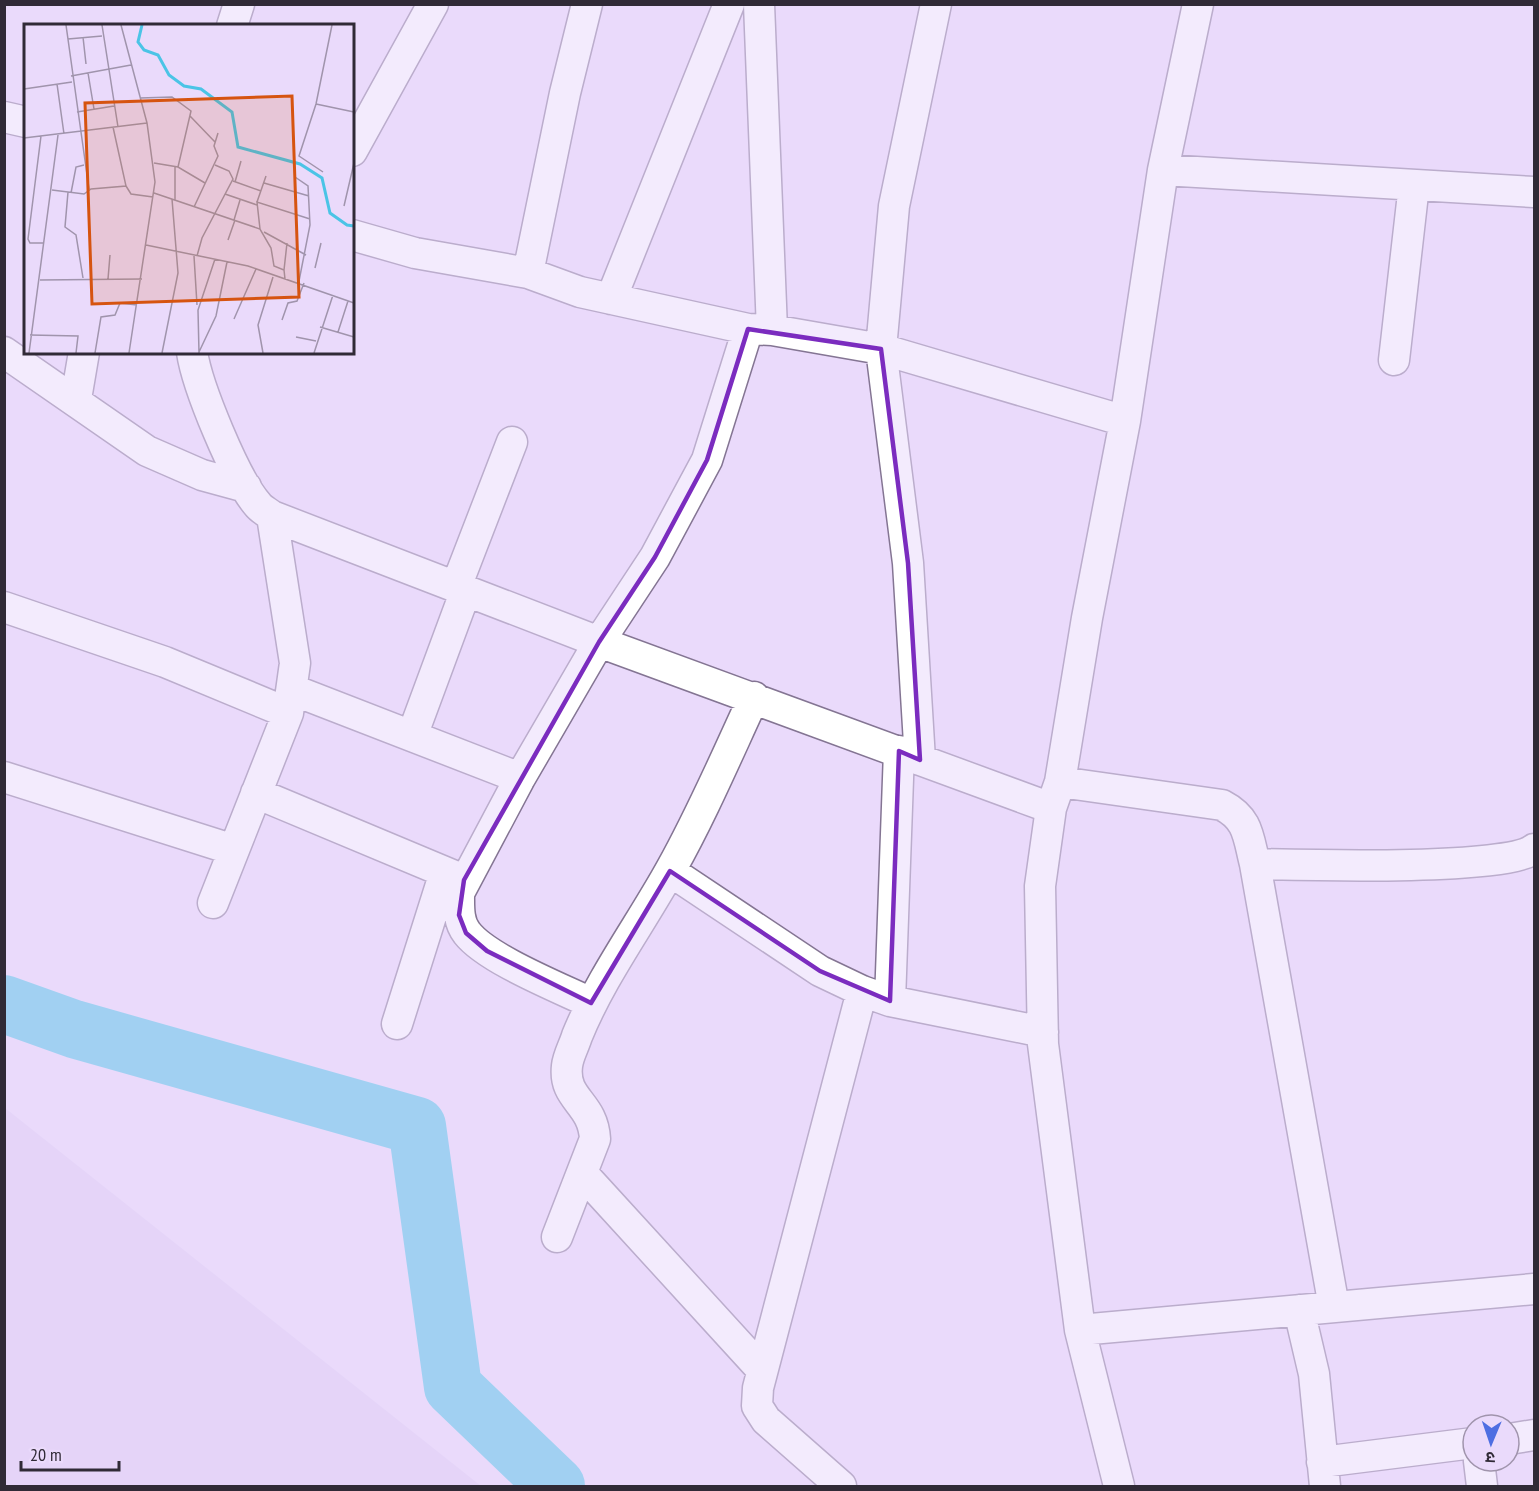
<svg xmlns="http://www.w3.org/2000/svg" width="1539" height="1491" viewBox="0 0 1539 1491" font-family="'PT Sans Narrow','Noto Sans Devanagari',sans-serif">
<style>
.built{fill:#e0cdf4}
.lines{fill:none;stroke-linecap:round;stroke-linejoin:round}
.river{stroke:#4bc4e6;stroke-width:58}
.street-casing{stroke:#847593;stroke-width:33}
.street{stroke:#fff;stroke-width:30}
.marked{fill:none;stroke:#7b2cbf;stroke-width:4.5;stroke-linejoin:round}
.inset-river{fill:none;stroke:#4bc4e6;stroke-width:3}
.inset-road{fill:none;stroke:#a094ac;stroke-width:1.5}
.view{fill:#d65410;fill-opacity:0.15;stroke:#d65410;stroke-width:3}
.inset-edge{fill:none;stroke:#302a36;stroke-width:3}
</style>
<rect width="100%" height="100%" fill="#eadafb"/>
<!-- built -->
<path class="built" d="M 5,1108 L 481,1486 L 5,1486 Z"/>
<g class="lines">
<!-- river -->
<path class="river" d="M 4,1004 L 74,1029 L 417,1126 L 453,1387 L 556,1486"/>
<!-- street casing -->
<g class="street-casing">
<path id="street" d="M 759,4 L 772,330
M 232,26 L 239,4
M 4,117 L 26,122
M 352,151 L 433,4
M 1163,170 L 1534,192
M 352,235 L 415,253 L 528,273 L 580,292 L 748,329 L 772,330 L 881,349 L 1125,421
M 528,273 L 565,93 L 587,4
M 611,299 L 729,4
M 4,352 L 147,451 L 202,475 L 246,487
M 192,352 C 197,386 235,479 258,505 C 261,509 267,512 272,516 L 599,642 L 1051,808
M 1394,360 L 1414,185
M 76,399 L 84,352
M 456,587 L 512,442
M 4,607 L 165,662 L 288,713 L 295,663 L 272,516
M 293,690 L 520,778
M 412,736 L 466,590
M 920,760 L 908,563 L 881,349 L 894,206 L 936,4
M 4,777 L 234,850
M 1060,782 L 1222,805 C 1249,819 1248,837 1255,864
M 256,793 L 464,880
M 670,871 L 820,971 L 862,991 L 890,1001 L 1043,1032
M 213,903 L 288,713
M 890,1001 L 899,751
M 591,1003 C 560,988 487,959 467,933 C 458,922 459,907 459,893 L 520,778 L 599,642 L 655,557 L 707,460 L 748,329
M 397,1024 L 445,872
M 582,1173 L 762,1370
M 557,1237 L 595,1139 C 593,1102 563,1100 567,1066 C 568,1056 574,1046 577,1036 C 601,977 640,925 671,869 C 702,814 727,755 754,697
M 1334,1307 L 1255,864 C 1301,865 1506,871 1534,849
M 1299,1310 L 1314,1374 L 1325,1486
M 1080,1330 L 1534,1289
M 1509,1439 L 1534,1435
M 1479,1461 L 1482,1486
M 1322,1462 L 1473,1443
M 841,1486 L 766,1420 L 757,1406 L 758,1388 L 862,991
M 1119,1486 L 1080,1330 L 1043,1044 L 1040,886 L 1051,808 L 1060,782 L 1087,618 L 1125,421 L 1163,170 L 1198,4"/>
</g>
<!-- street -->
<use href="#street" class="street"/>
</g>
<!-- marked area -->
<path d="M0 0H1539V1491H0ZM 748,329 L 881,349 L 908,563 L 920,760 L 899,751 L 890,1001 L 820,971 L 670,871 L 591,1003 L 487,951 L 466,933 L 459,915 L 464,880 L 599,642 L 655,557 L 707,460 Z" fill="#eadafb" fill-opacity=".55" fill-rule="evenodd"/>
<path class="marked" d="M 748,329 L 881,349 L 908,563 L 920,760 L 899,751 L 890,1001 L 820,971 L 670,871 L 591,1003 L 487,951 L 466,933 L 459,915 L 464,880 L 599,642 L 655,557 L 707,460 Z"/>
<!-- overview -->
<g transform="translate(24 24)">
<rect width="330" height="330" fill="#eadafb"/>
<path class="inset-river" d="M 118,1 L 114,18 L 120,26 L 134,31 L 145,51 L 160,62 L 177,65 L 208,88 L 214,123 L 276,140 L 298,154 L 306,189 L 323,201 L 330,202"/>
<path class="inset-road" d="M 42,1 L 65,165M 78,1 L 94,103M 97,1 L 123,99 L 131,158 L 105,329M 59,13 L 62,40M 44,15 L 78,12M 64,49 L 70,85M 47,52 L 107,41M 33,60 L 40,110M 0,65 L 48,58M 116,74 L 148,73 L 167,87 L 154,143M 292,80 L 330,88M 53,88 L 90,82M 166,92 L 191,118M 17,112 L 4,215 L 6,219 L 20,219M 0,114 L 123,99M 130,139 L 154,143 L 181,159M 151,142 L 151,176M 299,148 L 275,132 L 292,80 L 308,1M 271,153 L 284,162 L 286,201 L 275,257M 209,157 L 237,167M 211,158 L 217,137M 240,159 L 285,172M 102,162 L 107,170 L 129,173M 28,166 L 60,170 L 67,165 L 102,162 L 89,103M 44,168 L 41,203 L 52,211 L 59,254M 47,169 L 52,143 L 60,141M 130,169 L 236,205 L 247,224 L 250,242 L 260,246 L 261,255M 201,170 L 233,181M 233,178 L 242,152M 320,182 L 330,139M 170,183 L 194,132 L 190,122 L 194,109M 210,196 L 216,176M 236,205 L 233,178 L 286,195M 240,208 L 282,231M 204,216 L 211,196M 122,221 L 224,242 L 330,279M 170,232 L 173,281M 173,232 L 178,214 L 209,155 L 205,147 L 191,141M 291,244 L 297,219M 260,246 L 263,219M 84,255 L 86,231M 16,256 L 118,255M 210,295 L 232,245M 258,296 L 264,279 L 273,277 L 280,259M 296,303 L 330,313M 314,308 L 324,277M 6,311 L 54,312 L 52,329M 272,313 L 292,317M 175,328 L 192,292 L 203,238M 5,329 L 34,111M 71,329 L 77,293 L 91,291 L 96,279 L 113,281M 138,329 L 154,249 L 148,175M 175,329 L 174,286 L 191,235M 239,329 L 234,301 L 249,253M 290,329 L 309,271"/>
<path class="view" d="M 268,72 L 275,273 L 68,280 L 61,79 Z"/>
<rect width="330" height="330" class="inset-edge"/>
</g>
<!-- border -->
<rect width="1539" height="1491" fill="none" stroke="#302a36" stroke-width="12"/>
<!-- north arrow -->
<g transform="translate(1491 1443) rotate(182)"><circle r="28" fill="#eadafb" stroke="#a094ac" stroke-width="1.5"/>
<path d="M0-4.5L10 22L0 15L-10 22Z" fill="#4e6ee2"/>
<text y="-9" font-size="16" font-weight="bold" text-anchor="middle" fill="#302a36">उ</text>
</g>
<!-- scale -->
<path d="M21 1461v9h98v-9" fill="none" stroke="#302a36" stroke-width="3"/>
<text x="30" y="1461" font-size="18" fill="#302a36" stroke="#eadafb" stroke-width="4.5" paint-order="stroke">20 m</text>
</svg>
